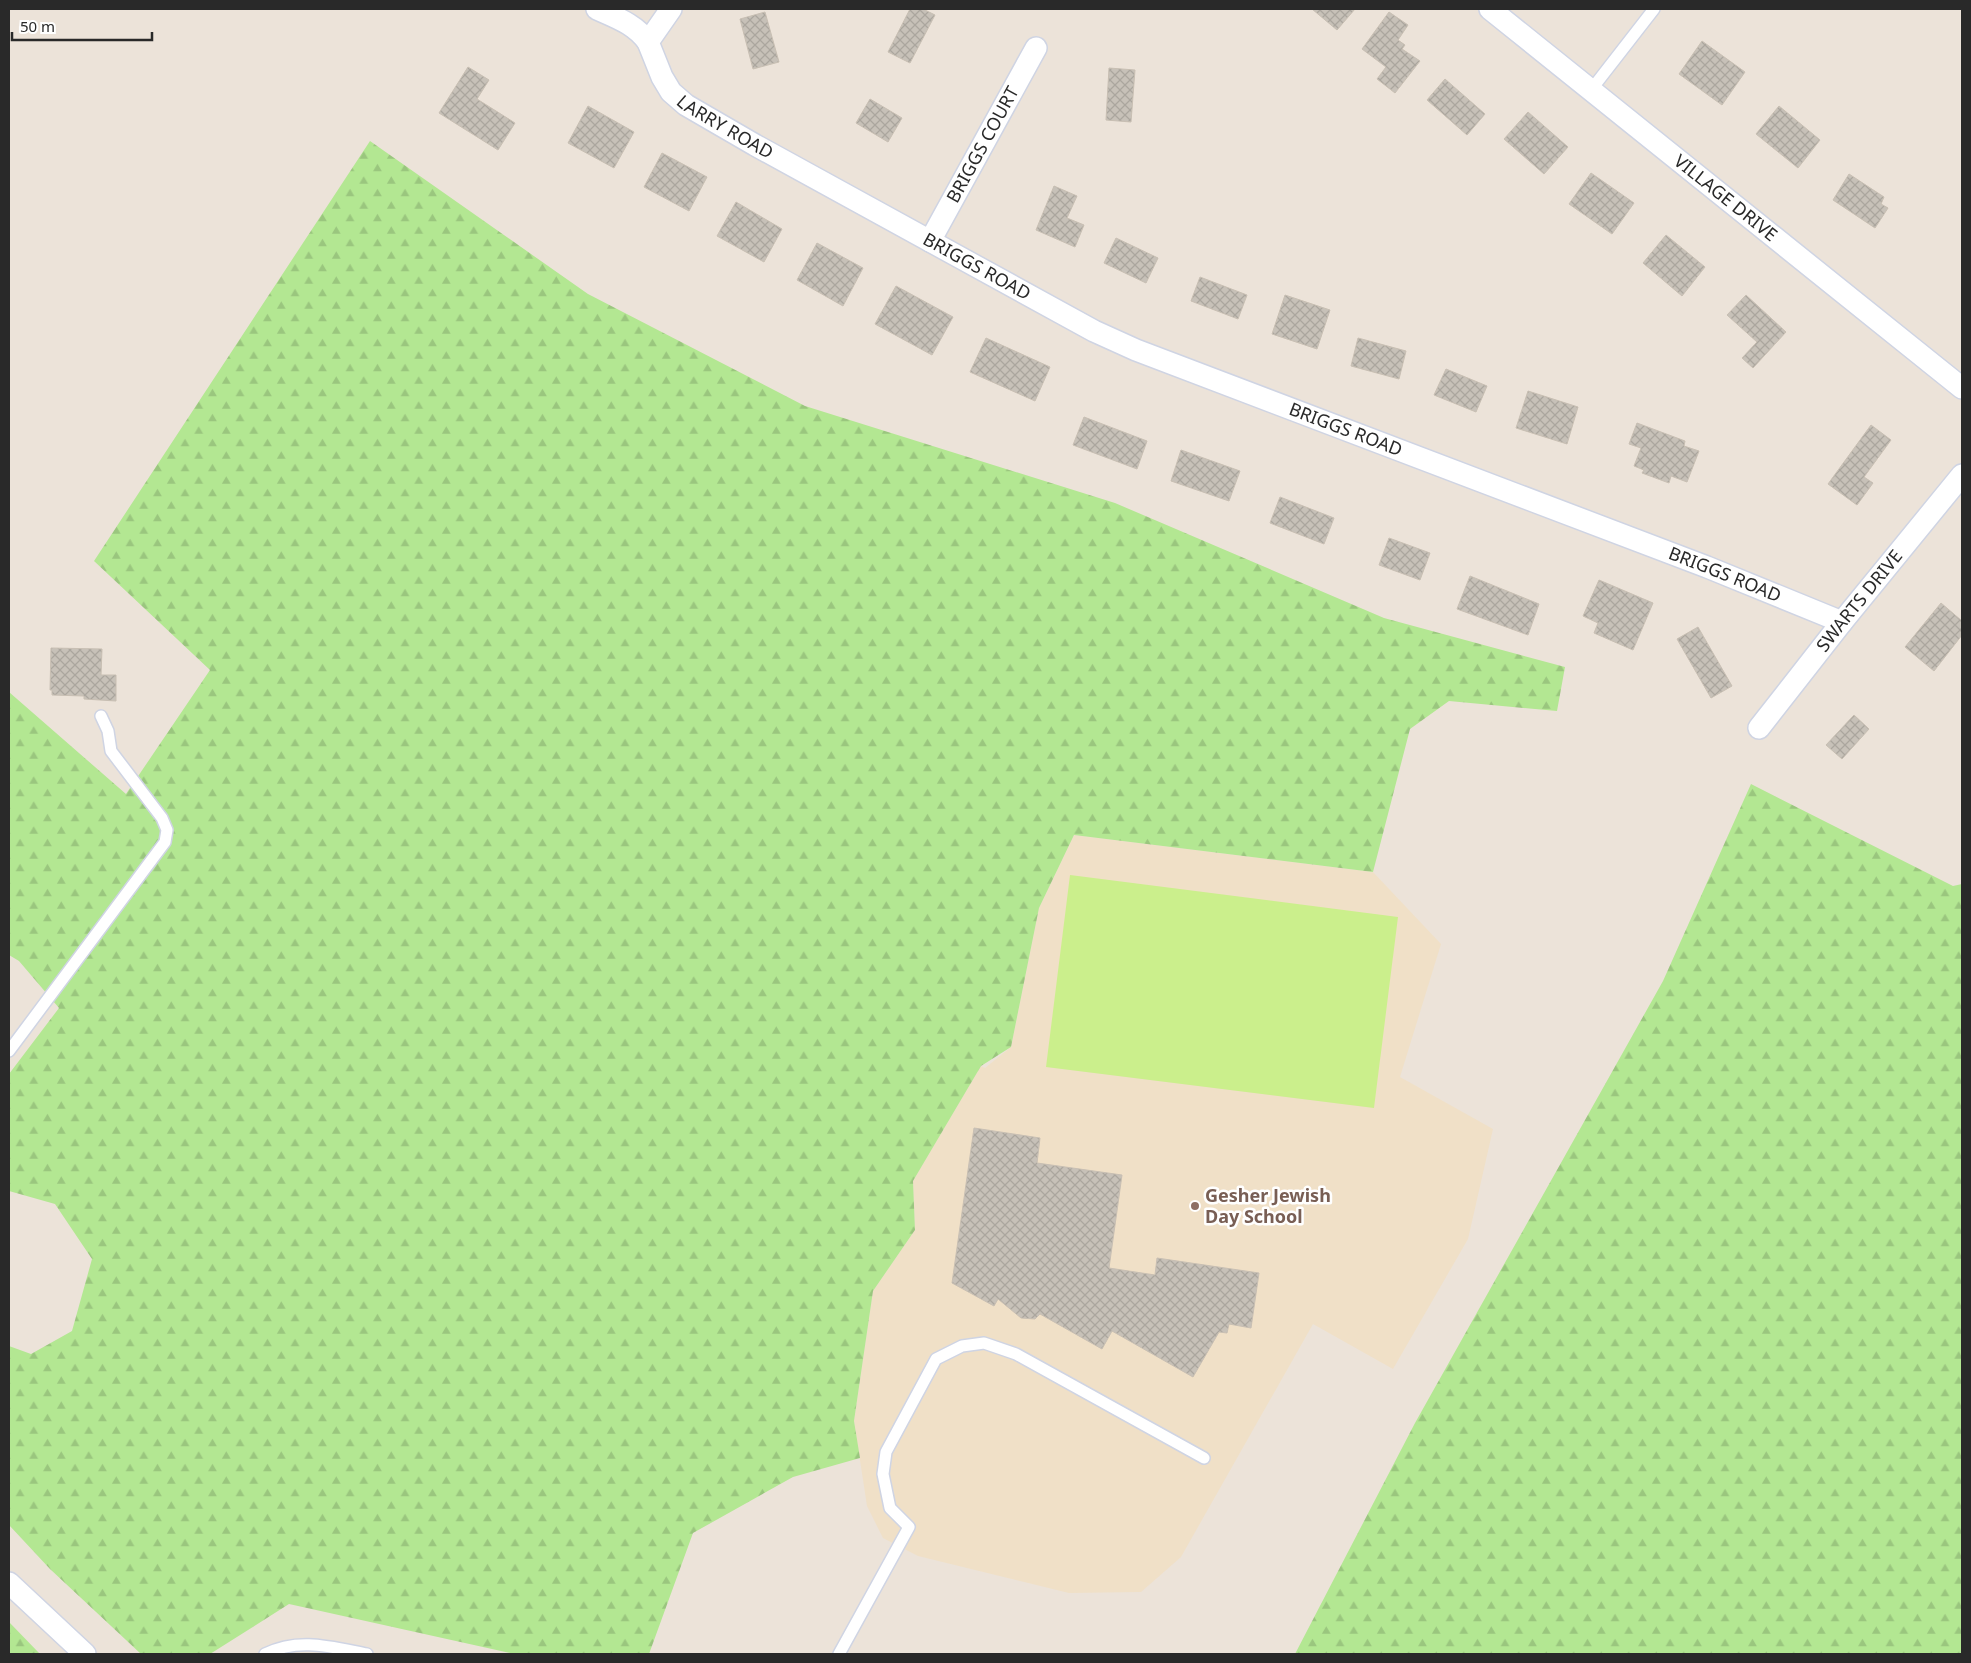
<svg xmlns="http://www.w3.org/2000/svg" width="1971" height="1663" viewBox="0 0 1971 1663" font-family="'Noto Sans',sans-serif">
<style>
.education{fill:#f0e0c7}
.forest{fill:url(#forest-firs)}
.pitch{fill:#cbef8c}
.building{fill:url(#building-cross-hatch);stroke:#c8bfb3}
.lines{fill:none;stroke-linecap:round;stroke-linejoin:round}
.lane-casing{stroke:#cfd4e3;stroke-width:14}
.street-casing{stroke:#cfd4e3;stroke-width:24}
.lane{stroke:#fff;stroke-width:11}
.street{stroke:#fff;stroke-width:21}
.education-dot{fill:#8d6e63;stroke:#fff;stroke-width:2}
.labels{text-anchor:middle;stroke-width:5;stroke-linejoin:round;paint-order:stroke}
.street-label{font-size:18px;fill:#292929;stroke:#fff}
.education-label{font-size:18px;font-weight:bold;fill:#785e54;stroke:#fff;text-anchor:start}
</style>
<defs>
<pattern id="forest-firs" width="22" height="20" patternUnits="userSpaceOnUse" patternTransform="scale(1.25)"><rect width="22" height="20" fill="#b3e792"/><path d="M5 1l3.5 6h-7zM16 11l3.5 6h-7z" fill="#9ac67e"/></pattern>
<pattern id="building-cross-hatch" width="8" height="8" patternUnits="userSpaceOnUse" patternTransform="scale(1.25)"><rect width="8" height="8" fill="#c7c1b8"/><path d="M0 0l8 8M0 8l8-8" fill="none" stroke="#aba69e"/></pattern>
</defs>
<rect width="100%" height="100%" fill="#ece3d9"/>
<!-- education -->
<path class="education" d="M 1074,835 L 1373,872 L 1441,944 L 1400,1077 L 1493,1129 L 1468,1239 L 1393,1369 L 1313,1324 L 1181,1557 L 1141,1592 L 1069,1593 L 918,1556 L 883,1538 L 867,1506 L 854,1421 L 873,1291 L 915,1230 L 913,1181 L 981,1066 L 985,1068 L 1011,1047 L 1039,908 Z"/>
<!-- forest -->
<path class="forest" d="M 370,141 L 588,294 L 805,406 L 1115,503 L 1384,618 L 1565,667 L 1557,711 L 1449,701 L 1410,729 L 1373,872 L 1074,835 L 1039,908 L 1011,1047 L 981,1066 L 913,1181 L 915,1230 L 873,1291 L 854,1421 L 860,1458 L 793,1477 L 693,1533 L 649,1654 L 515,1654 L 289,1604 L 210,1654 L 141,1654 L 50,1569 L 9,1525 L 9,1346 L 31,1354 L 72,1331 L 92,1259 L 55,1204 L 9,1191 L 9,1074 L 59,1008 L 19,961 L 9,955 L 9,692 L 126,794 L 210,670 L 94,561 Z
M 1751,784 L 1953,886 L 1962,884 L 1962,1654 L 1295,1654 L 1415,1423 L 1663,981 Z
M 9,1622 L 40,1654 L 9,1654 Z"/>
<!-- pitch -->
<path class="pitch" d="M 1070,875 L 1398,917 L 1374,1108 L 1046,1067 Z"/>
<!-- building -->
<path class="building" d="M 910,9 L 923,9 L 935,15 L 910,63 L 888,52 Z
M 1312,9 L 1355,9 L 1337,30 Z
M 765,12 L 779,62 L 753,69 L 740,19 Z
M 1389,12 L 1408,25 L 1398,40 L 1405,45 L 1402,49 L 1420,61 L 1395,93 L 1377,79 L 1386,67 L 1362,49 Z
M 1702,41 L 1745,72 L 1722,105 L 1679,74 Z
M 468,67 L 489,80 L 477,99 L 515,123 L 498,150 L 439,113 Z
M 1109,68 L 1135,70 L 1131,122 L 1106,120 Z
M 1445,79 L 1485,114 L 1467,135 L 1427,100 Z
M 870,99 L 902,118 L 888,142 L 856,123 Z
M 588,106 L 634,132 L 614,168 L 568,143 Z
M 1779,106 L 1820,140 L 1798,168 L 1756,134 Z
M 1528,112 L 1568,147 L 1544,174 L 1504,139 Z
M 662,153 L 707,177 L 689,211 L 644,187 Z
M 1591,173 L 1634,203 L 1612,234 L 1569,204 Z
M 1849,174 L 1884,197 L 1881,204 L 1888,208 L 1875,228 L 1833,200 Z
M 1054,186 L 1077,196 L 1067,218 L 1084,225 L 1075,247 L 1036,230 Z
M 736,202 L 782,229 L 764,262 L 717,236 Z
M 1666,235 L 1705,267 L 1682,296 L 1643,263 Z
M 1116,238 L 1158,258 L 1146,283 L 1104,263 Z
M 817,243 L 863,268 L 843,306 L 797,280 Z
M 1200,277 L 1247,295 L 1238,319 L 1191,301 Z
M 896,286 L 953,317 L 932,355 L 875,324 Z
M 1285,295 L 1330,310 L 1317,349 L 1272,334 Z
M 1746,295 L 1786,332 L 1753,368 L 1742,358 L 1757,342 L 1727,315 Z
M 986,338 L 1050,367 L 1035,401 L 970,372 Z
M 1358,338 L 1406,351 L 1399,379 L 1351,366 Z
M 1446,369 L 1487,386 L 1476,412 L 1434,395 Z
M 1528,391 L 1578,407 L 1567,444 L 1516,428 Z
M 1084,417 L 1147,441 L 1137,469 L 1073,445 Z
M 1637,423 L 1685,441 L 1684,446 L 1699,451 L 1687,482 L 1671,476 L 1669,483 L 1642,473 L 1644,470 L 1634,466 L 1641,448 L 1629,444 Z
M 1871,425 L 1891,440 L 1864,477 L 1873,483 L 1857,505 L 1828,484 Z
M 1181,450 L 1240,471 L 1229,501 L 1171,481 Z
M 1280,497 L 1334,518 L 1324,544 L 1270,523 Z
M 1389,538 L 1430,553 L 1420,580 L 1379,565 Z
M 1470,576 L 1539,604 L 1528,635 L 1457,609 Z
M 1599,580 L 1653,603 L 1633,650 L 1594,633 L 1598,623 L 1583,616 Z
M 1941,603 L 1962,621 L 1962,635 L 1934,671 L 1905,647 Z
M 1698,627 L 1732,686 L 1711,698 L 1677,639 Z
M 51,648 L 102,649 L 101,675 L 116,675 L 116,701 L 84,699 L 84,696 L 52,695 L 52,690 L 50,690 Z
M 1854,715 L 1869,729 L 1842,759 L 1826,745 Z
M 974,1128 L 1040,1138 L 1037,1163 L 1122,1175 L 1109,1268 L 1155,1275 L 1157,1258 L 1259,1273 L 1251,1328 L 1229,1324 L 1227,1333 L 1219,1332 L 1193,1377 L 1112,1331 L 1102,1349 L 1040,1314 L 1035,1319 L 1021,1318 L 998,1299 L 994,1306 L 952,1283 Z"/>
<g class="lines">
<!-- lane casing -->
<g class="lane-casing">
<path id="lane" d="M 1591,90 L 1654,9
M 9,1051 L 165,842 L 167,830 L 162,818 L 111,751 L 108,731 L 101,716
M 265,1654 C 299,1637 331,1647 367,1654
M 839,1654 L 909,1527 L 890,1508 L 883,1474 L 886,1452 L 936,1359 L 962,1346 L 984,1343 L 1016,1354 L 1204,1458"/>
</g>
<!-- street casing -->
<g class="street-casing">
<g id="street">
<path d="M 597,9 C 617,18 635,24 648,42"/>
<path id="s1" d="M 671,9 L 648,42 L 662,77 L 671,92 L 686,105 L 755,145 L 1094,331 L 1136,350 L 1707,567 L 1842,622"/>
<path id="s2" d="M 1490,9 L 1962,388"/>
<path id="s3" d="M 930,241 L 1036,48"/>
<path id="s4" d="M 1759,728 L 1842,622 L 1962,475"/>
<path d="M 9,1583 L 85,1654"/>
</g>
</g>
<!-- lane -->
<use href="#lane" class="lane"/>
<!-- street -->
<use href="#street" class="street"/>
</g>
<!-- markers -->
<circle class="education-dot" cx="1195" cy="1206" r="5"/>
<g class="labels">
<!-- street labels -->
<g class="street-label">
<text dy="6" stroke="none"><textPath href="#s1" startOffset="160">LARRY ROAD</textPath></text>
<text dy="6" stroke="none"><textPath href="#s3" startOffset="110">BRIGGS COURT</textPath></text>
<text dy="6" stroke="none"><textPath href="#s2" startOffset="302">VILLAGE DRIVE</textPath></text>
<text dy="6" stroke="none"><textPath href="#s1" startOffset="448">BRIGGS ROAD</textPath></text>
<text dy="6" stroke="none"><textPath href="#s1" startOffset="852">BRIGGS ROAD</textPath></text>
<text dy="6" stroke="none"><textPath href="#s1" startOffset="1258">BRIGGS ROAD</textPath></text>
<text dy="6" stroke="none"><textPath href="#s4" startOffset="162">SWARTS DRIVE</textPath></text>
</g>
<!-- education labels -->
<g class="education-label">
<text x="1205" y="1202">Gesher Jewish<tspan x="1205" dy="21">Day School</tspan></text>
</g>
</g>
<!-- border -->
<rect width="1971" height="1663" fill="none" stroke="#292929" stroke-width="20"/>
<!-- scale -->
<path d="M12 32v8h140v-8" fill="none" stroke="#292929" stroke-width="2.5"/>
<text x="20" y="32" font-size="15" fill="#292929" stroke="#ffffff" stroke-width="4" paint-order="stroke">50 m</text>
</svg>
